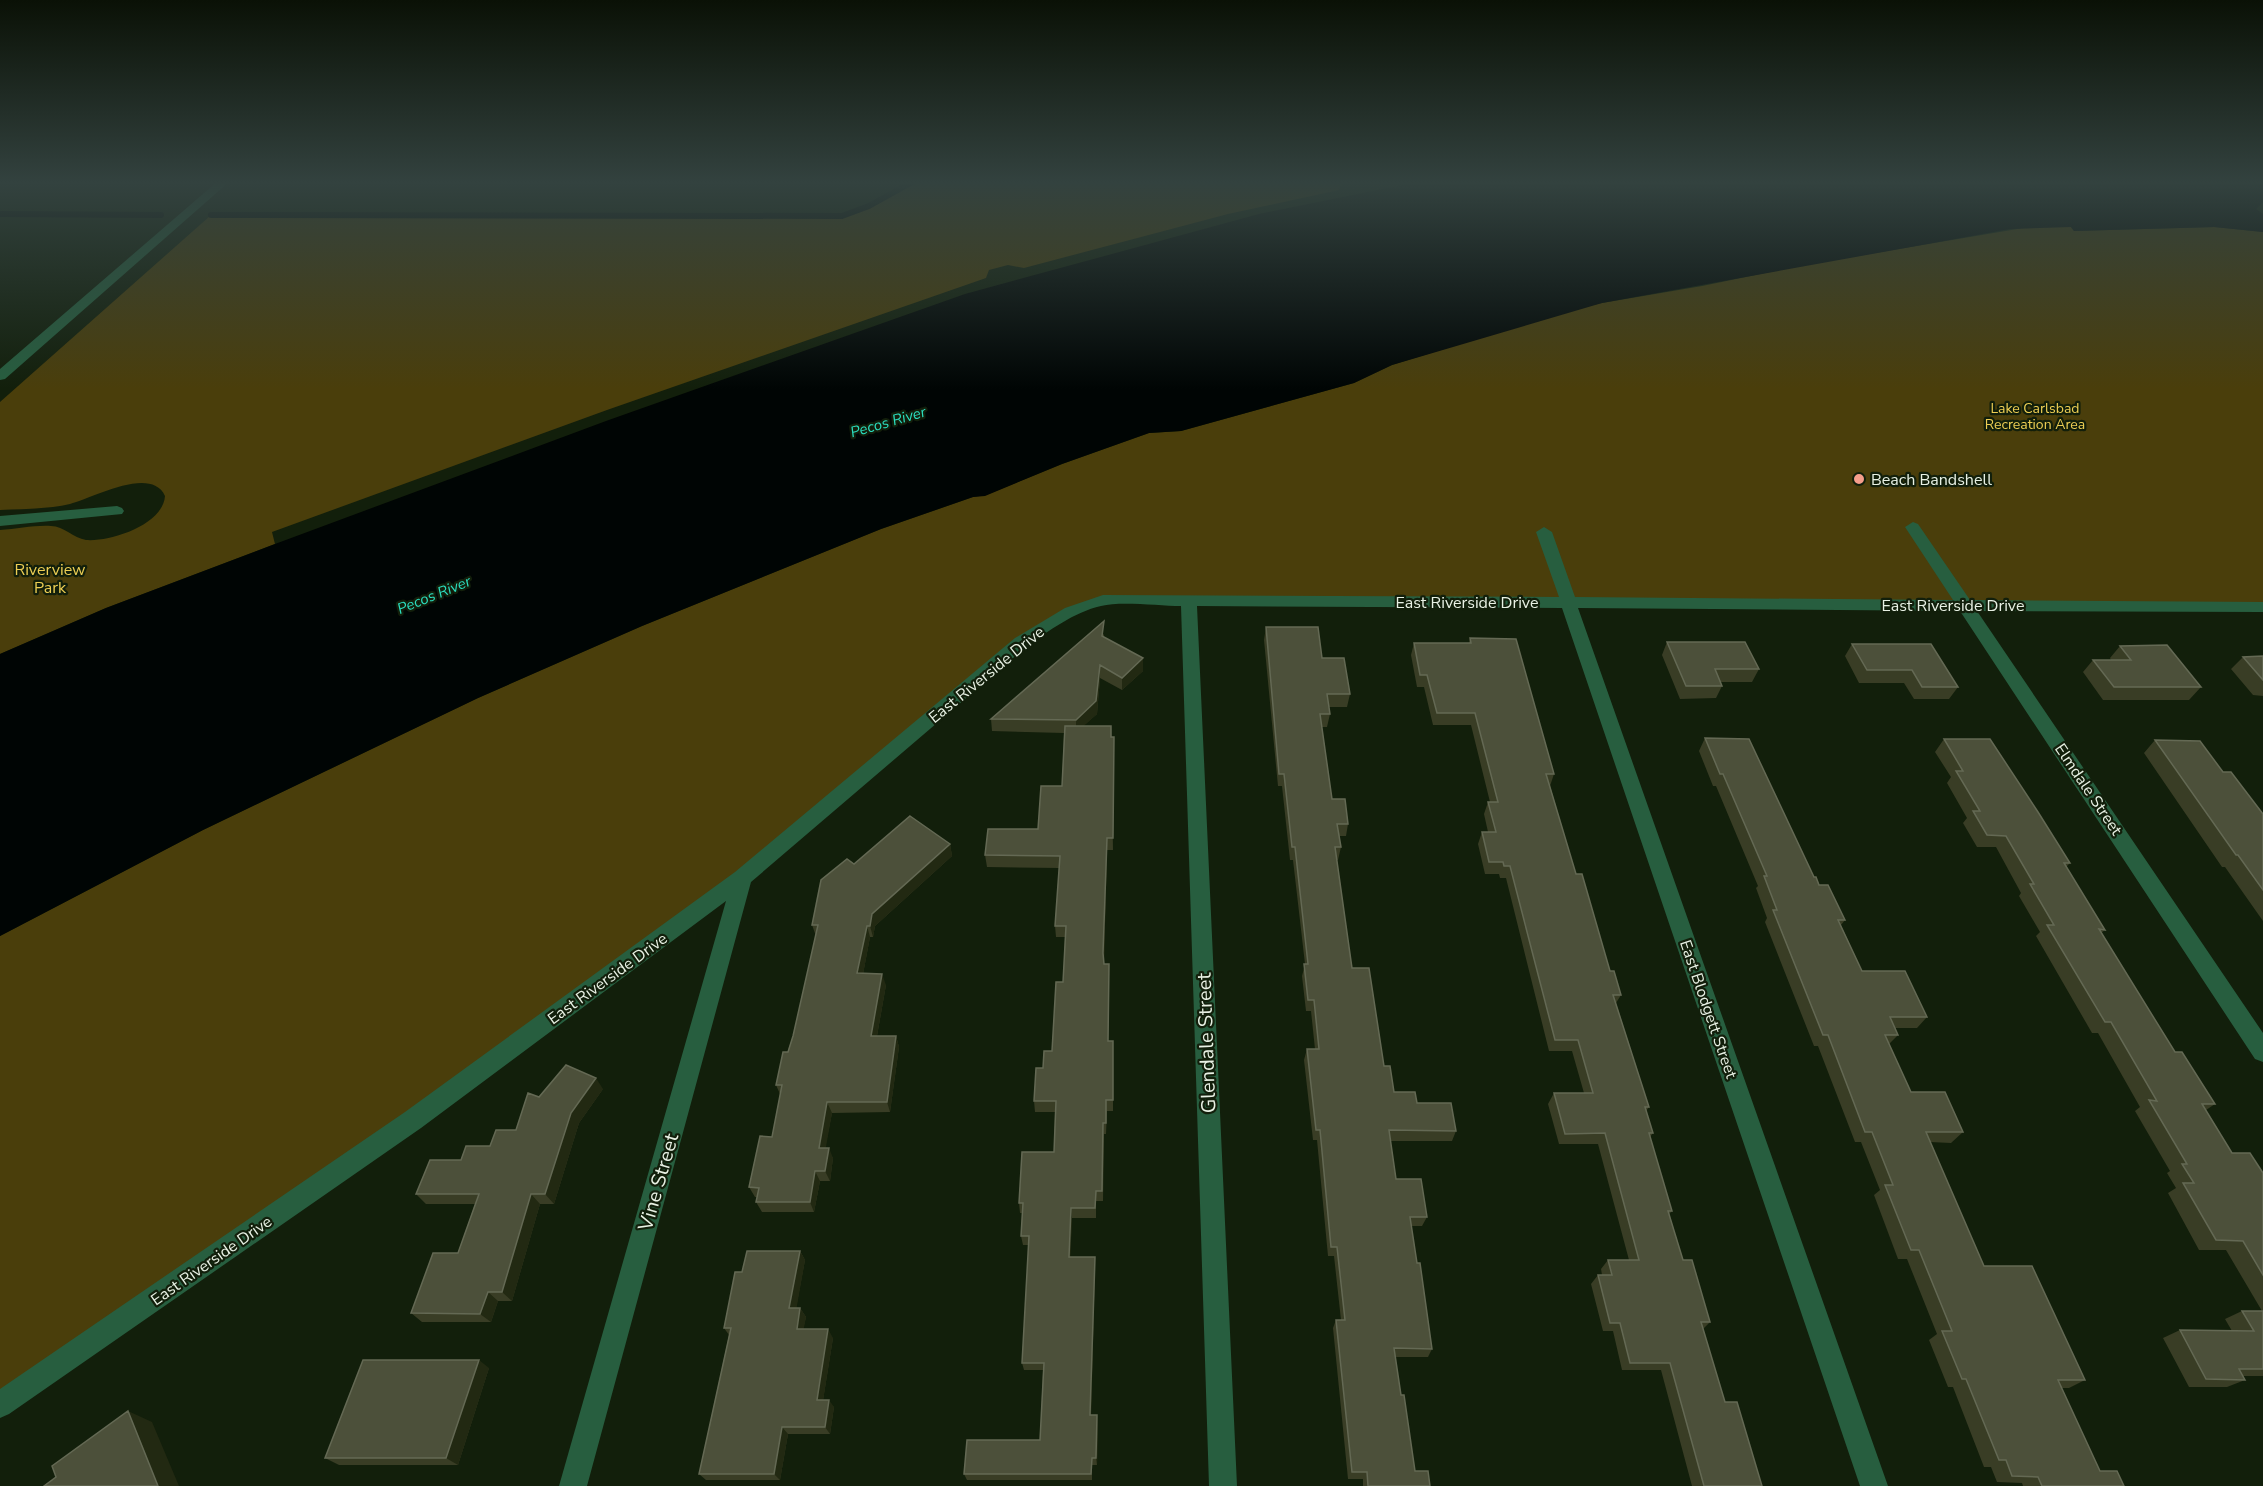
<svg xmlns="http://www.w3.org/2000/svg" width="2263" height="1486" viewBox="0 0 2263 1486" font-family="'Nunito Sans',sans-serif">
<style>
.green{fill:#4a3e0b}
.water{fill:#000504}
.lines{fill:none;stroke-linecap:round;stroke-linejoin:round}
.stream{stroke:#000504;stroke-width:6}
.street{fill:#275e3f;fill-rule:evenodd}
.wall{fill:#393d25}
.shaded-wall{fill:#222912}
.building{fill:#4c503a;stroke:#646954;stroke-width:1.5}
.poi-dot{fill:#f49d8b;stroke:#121f0b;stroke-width:2}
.labels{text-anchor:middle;stroke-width:4.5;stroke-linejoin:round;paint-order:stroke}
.far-park-label{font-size:14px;fill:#edce54;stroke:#121f0b}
.far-water-label{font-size:15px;font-style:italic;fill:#2bdfc0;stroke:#121f0b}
.poi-label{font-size:16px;fill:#e8f1e4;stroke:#121f0b;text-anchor:start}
.park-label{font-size:16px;fill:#edce54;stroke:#121f0b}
.street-label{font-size:16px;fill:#e8f1e4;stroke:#121f0b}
.near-street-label{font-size:20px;fill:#e8f1e4;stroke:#121f0b}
</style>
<rect width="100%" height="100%" fill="#121f0b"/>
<!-- green -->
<path class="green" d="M 918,181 L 1347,181 L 1341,183 L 1339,190 L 1228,214 L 1024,268 L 1008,265 L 989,270 L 986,278 L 607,410 L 272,532 L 275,544 L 106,608 L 0,654 L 0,530 C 17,529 35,525 51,526 C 64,526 73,538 86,540 C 110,542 163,525 165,496 C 151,465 91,499 70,504 C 48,509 23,509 0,510 L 0,402 L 210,216 L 838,217 L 859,212 Z
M 2029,227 L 2071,227 L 2074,231 L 2215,227 L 2263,232 L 2263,607 L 1103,600 L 1040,628 L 742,878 L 0,1405 L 0,936 L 203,830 L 478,698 L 642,626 L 881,529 L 973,497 L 986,495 L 1062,464 L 1149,433 L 1181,431 L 1354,383 L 1392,365 L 1563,312 L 1602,303 L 1702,286 L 1810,264 Z"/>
<!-- water -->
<path class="water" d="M 1422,181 L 2263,181 L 2263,202 L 2256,209 L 2263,214 L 2263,232 L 2214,227 L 2074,231 L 2071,227 L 2010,229 L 1602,303 L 1392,365 L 1354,383 L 1181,431 L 1149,433 L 1062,464 L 985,496 L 973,497 L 881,529 L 642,626 L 478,698 L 203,830 L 0,936 L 0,654 L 106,608 L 275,544 L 606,421 L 965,294 L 1259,214 Z"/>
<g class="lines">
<!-- stream -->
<path class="stream" d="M 0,214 L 161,215
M 211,215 L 842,216 L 869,206 L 914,181"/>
<!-- street -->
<path class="street" d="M 218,181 L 230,181 L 5,379 L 0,380 L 0,369 Z
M 117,506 L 122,508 L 124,511 L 122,514 L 0,526 L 0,516 Z
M 1913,522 L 1918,524 L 1970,600 L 2263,602 L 2263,612 L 1977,611 L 2263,1033 L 2263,1062 L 2255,1059 L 1960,611 L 1578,608 L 1888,1486 L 1860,1486 L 1562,608 L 1197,606 L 1237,1486 L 1209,1486 L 1181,606 C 1159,606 1121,601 1101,606 C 1074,612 1049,631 1027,646 L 751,882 L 587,1486 L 559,1486 L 726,901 L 421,1128 L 9,1414 L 0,1418 L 0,1389 L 405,1112 L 735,872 L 1015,638 L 1065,608 L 1103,595 L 1559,597 L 1536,532 L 1544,527 L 1552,532 L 1575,597 L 1953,600 L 1905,527 Z"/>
</g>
<!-- wall -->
<path class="wall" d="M 1266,627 L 1322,658 L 1350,694 L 1347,707 L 1329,707 L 1330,714 L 1327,727 L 1322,727 L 1332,799 L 1348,824 L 1346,836 L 1339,836 L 1341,847 L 1338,860 L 1337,860 L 1352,968 L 1384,1066 L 1394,1092 L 1417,1103 L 1456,1131 L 1452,1141 L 1390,1141 L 1396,1179 L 1427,1217 L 1422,1226 L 1411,1226 L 1417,1263 L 1432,1349 L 1428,1357 L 1395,1357 L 1401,1395 L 1415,1471 L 1430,1486 L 1363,1486 L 1363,1479 L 1348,1479 L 1333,1328 L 1336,1320 L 1341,1320 L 1334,1256 L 1328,1256 L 1317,1140 L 1313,1140 L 1304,1060 L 1307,1049 L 1315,1049 L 1311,1011 L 1306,1011 L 1302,976 L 1305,964 L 1293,860 L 1290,860 L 1282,786 L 1278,786 L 1264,640 Z
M 1104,634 L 1104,637 L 1143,671 L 1122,690 L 1100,678 L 1097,714 L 1083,726 L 1111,726 L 1113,850 L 1107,850 L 1104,961 L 1104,964 L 1109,964 L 1108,1041 L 1113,1041 L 1113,1111 L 1107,1111 L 1106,1134 L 1104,1134 L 1103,1201 L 1096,1201 L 1096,1218 L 1072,1218 L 1070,1257 L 1095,1266 L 1091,1415 L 1098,1422 L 1097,1465 L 1092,1465 L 1092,1480 L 967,1480 L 964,1474 L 1040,1440 L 1043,1370 L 1024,1370 L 1022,1363 L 1029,1245 L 1023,1245 L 1021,1236 L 1022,1213 L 1020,1213 L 1019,1203 L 1054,1152 L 1055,1112 L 1035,1112 L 1034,1101 L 1043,1068 L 1052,1051 L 1063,982 L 1065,937 L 1056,937 L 1055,926 L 1059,868 L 987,867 L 985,855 L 1038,829 L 1062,786 L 1064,733 L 992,731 L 991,719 Z
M 1470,638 L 1554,774 L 1550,786 L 1576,874 L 1610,971 L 1621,995 L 1616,1003 L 1649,1107 L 1646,1111 L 1653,1133 L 1650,1137 L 1672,1211 L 1669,1214 L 1683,1260 L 1710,1322 L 1703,1329 L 1725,1402 L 1762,1486 L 1692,1486 L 1661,1370 L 1622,1370 L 1613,1331 L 1603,1331 L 1591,1284 L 1598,1275 L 1602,1275 L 1601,1269 L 1608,1260 L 1629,1260 L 1598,1144 L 1559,1144 L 1548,1104 L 1554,1093 L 1584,1093 L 1572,1051 L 1549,1051 L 1506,878 L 1500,878 L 1499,874 L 1485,874 L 1478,844 L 1482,832 L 1488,832 L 1484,814 L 1488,802 L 1490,802 L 1471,725 L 1433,725 L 1424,687 L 1417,687 L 1411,655 L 1414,643 L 1469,643 Z
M 1667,642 L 1759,669 L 1752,682 L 1720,682 L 1722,686 L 1716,698 L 1680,699 L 1662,655 Z
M 1852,644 L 1958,687 L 1949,699 L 1914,699 L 1904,683 L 1859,683 L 1845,656 Z
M 2120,646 L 2201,687 L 2189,700 L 2103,700 L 2083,672 L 2093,660 L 2111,660 L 2110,658 Z
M 2263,656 L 2263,696 L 2253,695 L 2231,669 L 2243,657 Z
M 1705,738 L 1814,877 L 1845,920 L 1841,925 L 1862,971 L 1927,1017 L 1917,1028 L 1895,1028 L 1898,1035 L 1889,1044 L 1911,1092 L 1963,1132 L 1951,1143 L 1930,1142 L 1984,1266 L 2085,1380 L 2069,1388 L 2061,1388 L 2100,1471 L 2124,1486 L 2023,1486 L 2022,1483 L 1997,1482 L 1991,1467 L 1984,1467 L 1953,1387 L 1948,1387 L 1929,1340 L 1937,1334 L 1907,1259 L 1898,1259 L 1874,1195 L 1880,1190 L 1861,1142 L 1855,1142 L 1818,1046 L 1814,1046 L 1765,922 L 1767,918 L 1756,888 L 1758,886 L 1716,786 L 1713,786 L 1699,751 Z
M 1944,739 L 2070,863 L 2066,867 L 2105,930 L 2101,933 L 2175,1052 L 2215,1104 L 2206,1110 L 2232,1153 L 2263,1173 L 2263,1376 L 2243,1376 L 2245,1380 L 2227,1387 L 2189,1387 L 2163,1338 L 2180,1330 L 2232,1331 L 2225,1319 L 2242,1311 L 2262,1311 L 2226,1250 L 2199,1250 L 2168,1193 L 2176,1188 L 2167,1173 L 2170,1171 L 2135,1111 L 2140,1107 L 2098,1033 L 2092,1033 L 2036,936 L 2040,932 L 2019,896 L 2021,893 L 1996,847 L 1977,847 L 1963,823 L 1967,818 L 1947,783 L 1951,777 L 1935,752 Z
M 2155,740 L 2223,772 L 2263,814 L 2263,921 L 2225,867 L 2222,867 L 2144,753 Z
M 950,844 L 952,856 L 875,926 L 873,937 L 870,937 L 863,974 L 886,985 L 877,1036 L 896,1036 L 899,1047 L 890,1112 L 832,1113 L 825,1148 L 833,1158 L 830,1181 L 820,1181 L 814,1212 L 762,1212 L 756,1202 L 757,1197 L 755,1197 L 749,1187 L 772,1137 L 780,1094 L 776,1085 L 793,1036 L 816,936 L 812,925 L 854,864 Z
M 603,1089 L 579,1123 L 554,1204 L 540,1204 L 512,1301 L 498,1301 L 491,1322 L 422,1322 L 411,1313 L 458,1253 L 475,1204 L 426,1204 L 416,1194 L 461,1160 L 490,1146 L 516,1130 Z
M 800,1251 L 805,1260 L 796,1308 L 800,1308 L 806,1317 L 803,1329 L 833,1338 L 823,1400 L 834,1407 L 830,1434 L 788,1434 L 780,1480 L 706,1480 L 699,1474 L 729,1335 L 724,1328 L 742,1272 Z
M 489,1368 L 458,1465 L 339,1465 L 325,1458 Z"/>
<!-- shaded-wall -->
<path class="shaded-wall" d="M 1143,658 L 1143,671 L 1122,690 L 1122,678 Z
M 1100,665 L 1100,678 L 1097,714 L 1076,733 L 1076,720 Z
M 1107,838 L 1107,850 L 1104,964 L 1103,953 Z
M 950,844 L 952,856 L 875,926 L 873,937 L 870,926 L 872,914 Z
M 867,926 L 870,937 L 861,985 L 857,973 Z
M 882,974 L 886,985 L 875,1047 L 871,1036 Z
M 896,1036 L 899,1047 L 890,1112 L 887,1102 Z
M 596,1078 L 603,1089 L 579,1123 L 554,1204 L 545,1194 L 571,1113 Z
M 827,1102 L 832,1113 L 824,1158 L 819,1148 Z
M 829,1148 L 833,1158 L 830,1181 L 825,1171 Z
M 815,1171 L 820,1181 L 814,1212 L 810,1202 Z
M 531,1194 L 540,1204 L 512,1301 L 502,1292 Z
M 1071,1208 L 1072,1218 L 1070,1266 L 1069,1257 Z
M 800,1251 L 805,1260 L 795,1317 L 789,1308 Z
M 1095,1257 L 1095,1266 L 1091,1422 L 1090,1415 Z
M 488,1292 L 498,1301 L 491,1322 L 480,1314 Z
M 800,1308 L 806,1317 L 802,1338 L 797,1329 Z
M 828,1329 L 833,1338 L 822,1407 L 817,1400 Z
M 479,1360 L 489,1368 L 458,1465 L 446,1458 Z
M 829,1400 L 834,1407 L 830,1434 L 825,1427 Z
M 128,1411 L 152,1422 L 179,1486 L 158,1486 Z
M 1097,1415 L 1098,1422 L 1097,1465 L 1096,1458 Z
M 782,1427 L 788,1434 L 780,1480 L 774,1474 Z"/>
<!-- building -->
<path class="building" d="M 1104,621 L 1102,636 L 1143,658 L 1122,678 L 1100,665 L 1096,701 L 1076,720 L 991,719 Z
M 1266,627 L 1318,627 L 1322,658 L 1344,658 L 1350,694 L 1327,694 L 1330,714 L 1320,714 L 1332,799 L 1345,799 L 1348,824 L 1337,824 L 1341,847 L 1335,847 L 1352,968 L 1369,968 L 1384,1066 L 1390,1066 L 1394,1092 L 1415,1092 L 1417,1103 L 1451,1103 L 1456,1131 L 1389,1130 L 1396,1179 L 1421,1179 L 1427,1217 L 1410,1217 L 1417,1263 L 1420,1263 L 1432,1349 L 1394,1348 L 1401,1395 L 1404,1395 L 1415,1471 L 1428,1471 L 1430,1486 L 1368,1486 L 1367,1472 L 1352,1472 L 1336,1320 L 1345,1320 L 1337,1247 L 1331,1247 L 1320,1130 L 1316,1130 L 1307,1049 L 1319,1049 L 1314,1000 L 1308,1000 L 1304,964 L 1308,964 L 1295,847 L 1292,847 L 1284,774 L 1279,774 Z
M 1470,638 L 1516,639 L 1554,774 L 1546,774 L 1576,874 L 1582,874 L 1610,971 L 1614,971 L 1621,995 L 1613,995 L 1649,1107 L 1645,1107 L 1653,1133 L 1649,1133 L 1672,1211 L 1668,1211 L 1683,1260 L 1692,1260 L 1710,1322 L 1701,1322 L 1725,1402 L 1737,1402 L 1762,1486 L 1704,1486 L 1670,1363 L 1630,1363 L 1620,1323 L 1610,1323 L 1598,1275 L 1612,1275 L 1608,1260 L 1639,1260 L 1605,1133 L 1565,1134 L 1554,1093 L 1593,1093 L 1578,1040 L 1555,1040 L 1510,866 L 1504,866 L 1503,862 L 1489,862 L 1482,832 L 1496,832 L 1488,802 L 1498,802 L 1475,713 L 1437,713 L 1427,675 L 1420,675 L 1414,643 L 1471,643 Z
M 1667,642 L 1745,642 L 1759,669 L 1715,669 L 1722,686 L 1686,686 Z
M 1852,644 L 1931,644 L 1958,687 L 1922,687 L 1912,670 L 1867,670 Z
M 2167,645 L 2201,687 L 2114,687 L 2093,660 L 2131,660 L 2120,646 Z
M 2263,656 L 2263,680 L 2243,657 Z
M 1065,726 L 1111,726 L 1111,737 L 1114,737 L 1113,838 L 1107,838 L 1103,953 L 1104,964 L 1109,964 L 1108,1041 L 1113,1041 L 1113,1100 L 1106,1100 L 1106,1123 L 1103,1123 L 1102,1191 L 1096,1191 L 1095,1208 L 1071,1208 L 1069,1257 L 1095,1257 L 1090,1415 L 1097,1415 L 1096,1458 L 1092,1458 L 1091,1474 L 964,1474 L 967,1440 L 1040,1440 L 1044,1363 L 1022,1363 L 1029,1236 L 1021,1236 L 1023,1203 L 1019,1203 L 1022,1152 L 1054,1152 L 1056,1101 L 1034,1101 L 1036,1068 L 1043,1068 L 1044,1051 L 1052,1051 L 1056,982 L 1063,982 L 1066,926 L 1055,926 L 1060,856 L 985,855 L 988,829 L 1038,829 L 1041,786 L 1062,786 Z
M 1705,738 L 1749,739 L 1814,877 L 1816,877 L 1819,885 L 1828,885 L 1845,920 L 1838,920 L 1862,971 L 1905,971 L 1927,1017 L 1890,1017 L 1898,1035 L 1885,1035 L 1911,1092 L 1945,1092 L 1963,1132 L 1926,1132 L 1984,1266 L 2032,1266 L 2085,1380 L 2058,1380 L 2100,1471 L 2117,1471 L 2124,1486 L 2042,1486 L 2038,1477 L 2012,1476 L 2006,1460 L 1999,1460 L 1966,1379 L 1962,1379 L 1942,1331 L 1952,1331 L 1919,1250 L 1911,1250 L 1885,1185 L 1893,1185 L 1872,1132 L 1865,1132 L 1828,1035 L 1823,1035 L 1773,910 L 1777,910 L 1764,876 L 1767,876 L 1723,774 L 1720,774 Z
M 1944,739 L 1990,739 L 2038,812 L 2070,863 L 2064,863 L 2105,930 L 2099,929 L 2175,1052 L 2182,1052 L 2215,1104 L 2202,1104 L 2232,1153 L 2250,1153 L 2263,1173 L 2263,1275 L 2243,1241 L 2216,1240 L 2183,1183 L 2194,1183 L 2182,1164 L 2187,1164 L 2149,1100 L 2157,1101 L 2111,1022 L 2105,1022 L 2047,925 L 2054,925 L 2030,884 L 2034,884 L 2006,836 L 1987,835 L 1973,811 L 1980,811 L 1956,771 L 1963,771 Z
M 2155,740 L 2200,741 L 2223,772 L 2231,772 L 2263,814 L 2263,890 L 2238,855 L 2236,855 Z
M 910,816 L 950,844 L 872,914 L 870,926 L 867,926 L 857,973 L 882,974 L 871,1036 L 896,1036 L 887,1102 L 827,1102 L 819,1148 L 829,1148 L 825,1171 L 815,1171 L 810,1202 L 756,1202 L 759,1188 L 749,1187 L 760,1136 L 772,1137 L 782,1085 L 776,1085 L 783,1052 L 788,1052 L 793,1036 L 818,925 L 812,925 L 821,880 L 847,859 L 854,864 Z
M 566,1065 L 596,1078 L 571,1113 L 545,1194 L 531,1194 L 502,1292 L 488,1292 L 480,1314 L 411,1313 L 433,1253 L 458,1253 L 479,1194 L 416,1194 L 430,1160 L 461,1160 L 466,1146 L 490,1146 L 496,1130 L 516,1130 L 528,1093 L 539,1097 Z
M 747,1251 L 800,1251 L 789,1308 L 800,1308 L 797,1329 L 828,1329 L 817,1400 L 829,1400 L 825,1427 L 782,1427 L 774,1474 L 699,1474 L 731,1328 L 724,1328 L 735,1272 L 742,1272 Z
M 2242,1311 L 2263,1311 L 2263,1369 L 2239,1369 L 2245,1380 L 2206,1379 L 2180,1330 L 2254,1331 Z
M 363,1360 L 479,1360 L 446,1458 L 325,1458 Z
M 128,1411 L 158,1486 L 44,1486 L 56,1477 L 52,1466 Z"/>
<!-- sky -->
<linearGradient id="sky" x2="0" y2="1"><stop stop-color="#0a1106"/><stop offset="0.47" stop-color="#33423f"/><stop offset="1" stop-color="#33423f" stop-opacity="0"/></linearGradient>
<rect width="2263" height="389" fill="url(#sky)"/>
<!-- markers -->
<circle class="poi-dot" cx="1859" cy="479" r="6"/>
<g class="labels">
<!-- far-park labels -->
<g class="far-park-label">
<text x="2035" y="413">Lake Carlsbad<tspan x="2035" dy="16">Recreation Area</tspan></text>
</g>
<!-- far-water labels -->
<g class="far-water-label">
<text transform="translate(888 422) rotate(-16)" y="5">Pecos River</text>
<text transform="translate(434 595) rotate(-22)" y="5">Pecos River</text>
</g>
<!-- poi labels -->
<g class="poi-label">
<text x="1871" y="485">Beach Bandshell</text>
</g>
<!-- park labels -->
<g class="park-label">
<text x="50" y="575">Riverview<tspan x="50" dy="18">Park</tspan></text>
</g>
<!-- street labels -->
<g class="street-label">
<text x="1467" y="608">East Riverside Drive</text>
<text x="1953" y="611">East Riverside Drive</text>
<text transform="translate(986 674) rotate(-39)" y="6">East Riverside Drive</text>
<text transform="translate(2089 789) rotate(56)" y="6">Elmdale Street</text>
<text transform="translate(607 978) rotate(-36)" y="6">East Riverside Drive</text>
<text transform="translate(1709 1009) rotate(71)" y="6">East Blodgett Street</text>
<text transform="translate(211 1260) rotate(-35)" y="6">East Riverside Drive</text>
</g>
<!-- near-street labels -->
<g class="near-street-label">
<text transform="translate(1206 1043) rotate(-92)" y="7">Glendale Street</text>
<text transform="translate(658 1182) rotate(-74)" y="7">Vine Street</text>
</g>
</g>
</svg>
